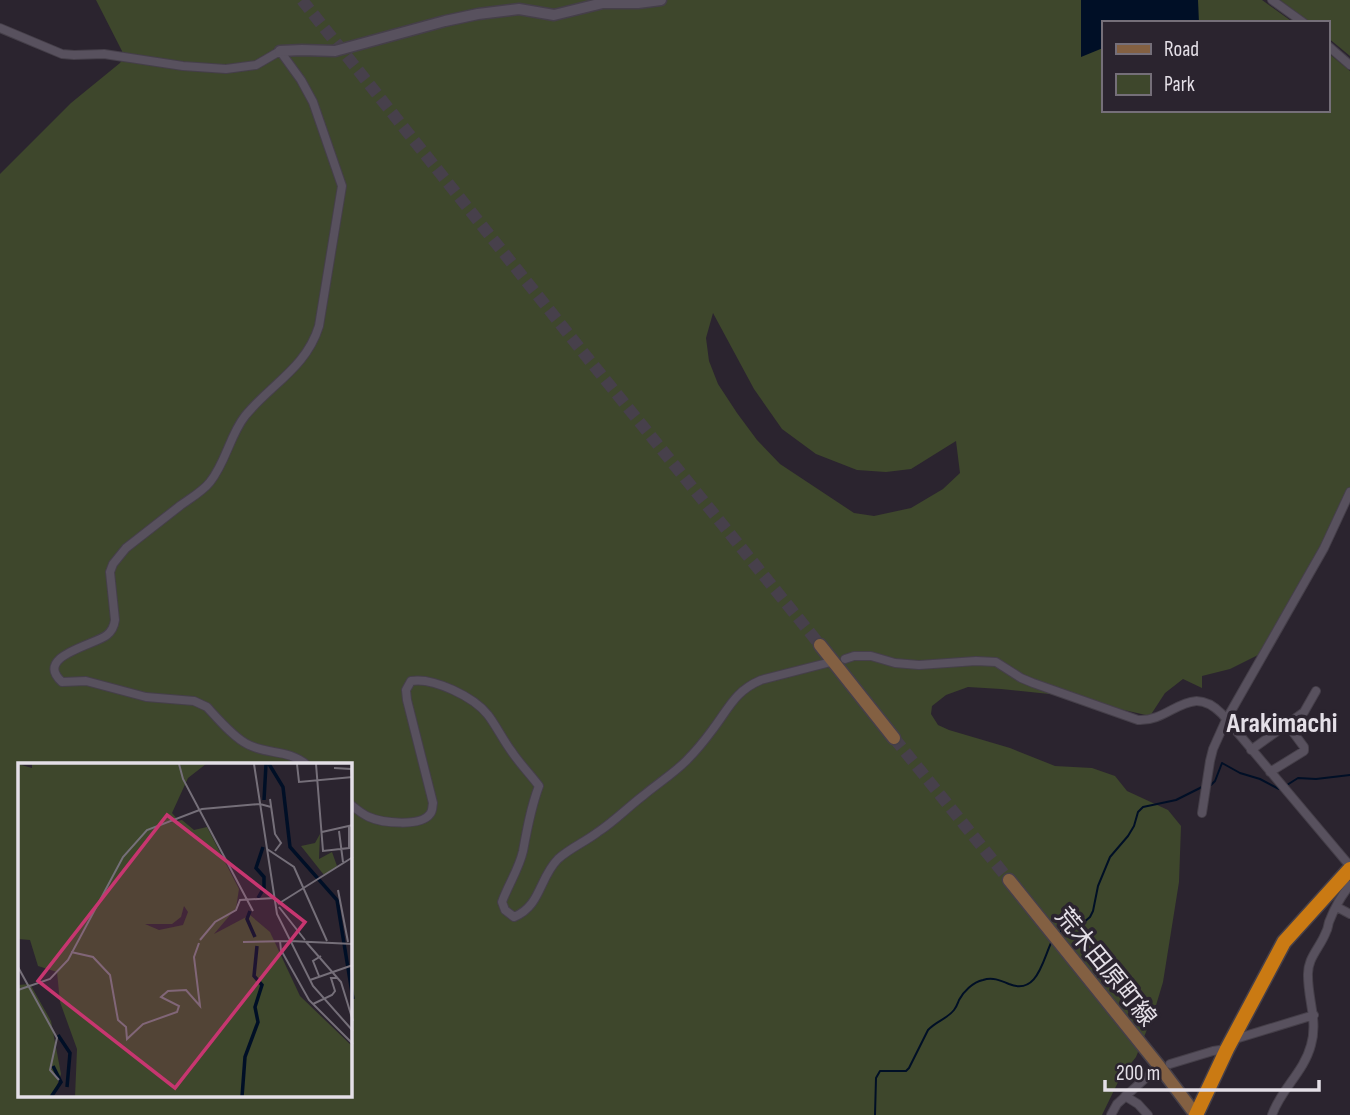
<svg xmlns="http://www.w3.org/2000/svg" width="1350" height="1115" viewBox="0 0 1350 1115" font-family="'Sofia Sans Condensed','Noto Sans JP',sans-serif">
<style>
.green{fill:#3e472c;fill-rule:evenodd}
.water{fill:#000f26}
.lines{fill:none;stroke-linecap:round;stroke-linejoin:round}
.stream{stroke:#000f26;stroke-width:2}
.secondary-tunnel{stroke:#47404b;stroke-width:12;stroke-dasharray:12 6;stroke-linecap:butt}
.minor-casing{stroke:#453f49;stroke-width:10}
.tertiary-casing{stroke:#453f49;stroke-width:13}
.secondary-casing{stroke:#453f49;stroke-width:15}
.trunk-casing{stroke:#453f49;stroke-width:17}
.minor{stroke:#58515e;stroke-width:8}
.tertiary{stroke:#58515e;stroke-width:10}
.secondary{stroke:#836042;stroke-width:12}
.trunk{stroke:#ca7a13;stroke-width:14}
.labels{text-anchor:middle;stroke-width:7;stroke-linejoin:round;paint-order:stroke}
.street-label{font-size:24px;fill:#e4dfe7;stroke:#2b242f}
.quarter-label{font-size:28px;font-weight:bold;fill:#e4dfe7;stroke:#2b242f}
.inset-river{fill:none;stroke:#000f26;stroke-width:3.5}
.inset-road{fill:none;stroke:#756f79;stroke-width:2}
.view{fill:#c73670;fill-opacity:0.15;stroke:#c73670;stroke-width:3.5}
.inset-edge{fill:none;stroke:#e4dfe7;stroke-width:3.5}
</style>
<rect width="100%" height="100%" fill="#2b242f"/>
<!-- green -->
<path class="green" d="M 96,0 L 1262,0 L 1294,23 L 1103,23 L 1103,110 L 1327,110 L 1327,52 L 1350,71 L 1350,487 L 1319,551 L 1262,653 L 1230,669 L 1202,676 L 1202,688 L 1183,679 L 1165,693 L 1150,716 L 1059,695 L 1001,689 L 968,687 L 946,695 L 932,706 L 931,714 L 938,725 L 949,730 L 1010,748 L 1055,766 L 1092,768 L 1115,776 L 1127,791 L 1168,810 L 1181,826 L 1179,882 L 1163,982 L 1154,1012 L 1136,1057 L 1121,1076 L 1102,1115 L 0,1115 L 0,174 L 71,103 L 120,63 L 123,58 L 122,51 ZM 713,313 L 754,389 L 782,429 L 816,454 L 857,470 L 886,472 L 911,469 L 956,441 L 960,473 L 943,489 L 911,508 L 874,516 L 854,513 L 780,464 L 757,440 L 737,413 L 718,384 L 709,361 L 706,338 ZM 19,765 L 350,765 L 350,1096 L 19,1096 Z
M 1280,0 L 1350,0 L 1350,56 L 1327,37 L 1327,23 L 1311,23 Z"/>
<!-- water -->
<path class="water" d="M 1081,0 L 1198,0 L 1199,23 L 1103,23 L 1103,48 L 1081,57 Z"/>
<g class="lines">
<!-- stream -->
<path class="stream" d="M 1211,785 L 1215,781 L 1222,763 L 1240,773 L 1260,779 L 1279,789 L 1282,788
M 1287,785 L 1298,778 L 1316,779 L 1350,775
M 1058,934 L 1062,930 L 1083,923 L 1090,917 L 1093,911 L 1098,886 L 1110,857 L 1128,836 L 1134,826 L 1138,812 L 1143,807 L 1176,800 L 1202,787
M 875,1115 L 876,1078 L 880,1071 L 906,1071 L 909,1068 L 928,1030 C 936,1021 947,1019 954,1010 C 957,1006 957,1005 959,1000 C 963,992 973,982 983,980 C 992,977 1000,980 1009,984 C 1038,996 1043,958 1052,941"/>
<!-- secondary-tunnel -->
<path class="secondary-tunnel" d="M 302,0 L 582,351 L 820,645
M 894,738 L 1009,880"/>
<!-- minor casing -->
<g class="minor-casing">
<path id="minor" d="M 1272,0 L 1304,23
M 0,28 L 62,54 L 74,55 L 104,54 L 183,66 L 226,69 L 256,65 L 280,51 L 301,80 L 313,102 L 342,186 L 319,326 C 306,368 271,384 245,416 C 230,435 226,462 210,482 C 203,491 191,498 181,505 C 163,519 144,534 126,548 L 113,564 L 110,572 L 115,620 C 114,627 112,631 107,635 C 95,645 33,656 62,682 L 86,681 L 146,697 L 194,701 L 207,707 C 218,719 235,739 249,745 C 269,755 288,749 307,765
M 1327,45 L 1350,65
M 845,659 L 854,656 L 871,656 L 895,663 L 919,665 L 976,661 L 996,662 L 1021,678 L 1033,683 L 1138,720 C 1172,722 1189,681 1222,714 L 1350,866
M 1251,750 L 1304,712 L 1316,691
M 1270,772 L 1304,751 L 1304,747 L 1287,724
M 350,804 C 356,809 362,814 369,817 C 382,823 421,827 430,814 C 433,811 432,807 433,803 L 407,700 L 406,690 L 411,681 C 433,677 474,697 488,715 C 497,727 503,740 512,752 C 520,764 530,774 539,786 C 531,807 527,829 523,851 C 519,869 508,885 502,902 L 505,910 L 514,917 C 541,906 539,878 558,859 C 570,848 585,842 598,832 C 615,821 628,807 644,795 C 657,784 673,774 686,761 C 696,751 705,740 713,729 C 729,708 735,691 761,680 L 827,663
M 1202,813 L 1210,761 L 1213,749 L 1226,720 L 1324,548 L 1350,492
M 1337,907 L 1350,914
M 1232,1040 L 1314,1015
M 1170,1064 L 1213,1051 L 1227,1049
M 1125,1096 L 1138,1104 L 1148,1115
M 1111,1115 L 1117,1104 L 1159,1066
M 1272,1115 C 1281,1089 1304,1072 1311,1045 C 1318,1021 1308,1000 1308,976 C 1307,958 1320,948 1326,932 C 1328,929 1328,925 1329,922 C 1334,909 1341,896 1350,885"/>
</g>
<!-- tertiary casing -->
<g class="tertiary-casing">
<path id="tertiary" d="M 280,51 L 302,50 L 335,51 L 445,21 L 478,14 L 519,9 L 554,15 L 603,3 L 638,3 L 661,0"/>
</g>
<!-- secondary casing -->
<g class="secondary-casing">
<path id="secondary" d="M 820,645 L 894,738
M 1009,880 L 1159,1066 L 1196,1115"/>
</g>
<!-- trunk casing -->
<g class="trunk-casing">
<path id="trunk" d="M 1196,1115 L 1227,1049 L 1284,942 L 1350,869"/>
</g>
<!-- minor -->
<use href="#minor" class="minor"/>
<!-- tertiary -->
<use href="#tertiary" class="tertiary"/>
<!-- secondary -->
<use href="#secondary" class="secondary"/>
<!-- trunk -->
<use href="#trunk" class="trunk"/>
</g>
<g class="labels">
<!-- street labels -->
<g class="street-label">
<text transform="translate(1106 967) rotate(51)" y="8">荒木田原町線</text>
</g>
<!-- quarter labels -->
<g class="quarter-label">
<text x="1282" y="732">Arakimachi</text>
</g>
</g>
<!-- overview -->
<g transform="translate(18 763)">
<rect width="334" height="334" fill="#2b242f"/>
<path d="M 0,1 L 14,5 L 14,1 L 188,1 L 170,15 L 154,50 L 160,57 L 146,61 L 164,57 L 176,67 L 189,64 L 221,126 L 218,145 L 196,171 L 232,152 L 252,169 L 282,233 L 334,283 L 334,334 L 57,334 L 59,286 L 42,239 L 39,209 L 20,203 L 12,177 L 0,176 ZM 166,143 L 170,149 L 165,162 L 141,167 L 127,161 L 154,161 L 163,154 ZM 302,71 L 301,96 L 314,89 L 319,103 L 306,112 L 283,83 L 297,80 ZM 12,221 L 33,258 L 43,311 L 35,334 L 0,334 L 0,222 Z" fill="#3e472c" fill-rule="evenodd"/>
<path class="inset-river" d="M 251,1 L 265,24 L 272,84 L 319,137 L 335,236M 246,37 L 248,1M 240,135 L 246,125 L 246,114 L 238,105 L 245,84M 232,148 L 229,156 L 237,174M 40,272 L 52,290 L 49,324M 33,334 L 43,319 L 35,303M 224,334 L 227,294 L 240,259 L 237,244 L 244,222 L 236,213 L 239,183"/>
<path class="inset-road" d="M 161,1 L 165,16 L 235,148M 236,1 L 259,151 L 295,223 L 335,268M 279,1 L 281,19 L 335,14M 298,1 L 305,88 L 331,85 L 331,63M 316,5 L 333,6 L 334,14M 252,36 L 257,71 L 263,80 L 257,88M 321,68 L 325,99M 304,69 L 335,62M 249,86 L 276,104 L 309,178M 320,127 L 330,179M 260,141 L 335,94M 261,144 L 287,177M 182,177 L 197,159 L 218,147 L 222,137 L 257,135M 262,178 L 263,187 L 291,237 L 335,281M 272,178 L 335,181M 225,179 L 272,178M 288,179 L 323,219 L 335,258M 53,189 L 75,194 L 92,212 L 100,257 L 108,264 L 109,276 L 125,261 L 159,249 L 161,243 L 143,234 L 150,228 L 168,227 L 182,243 L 176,194 L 181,180M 0,204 L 39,275 L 32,307 L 41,317M 301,213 L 295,198 L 303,193M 292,217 L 335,202M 0,227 L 32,216 L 50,197 L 105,94 L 129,67 L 184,46 L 242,41 L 253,44M 295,241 L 314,232 L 317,228 L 313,215 L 320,215"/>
<path class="view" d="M 149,52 L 287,159 L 157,325 L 20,218 Z"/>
<rect width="334" height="334" class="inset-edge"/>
</g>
<!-- legend -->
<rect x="1102" y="21" width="228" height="91" fill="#2b242f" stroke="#756f79" stroke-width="2"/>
<rect x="1116" y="44" width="35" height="10" fill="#836042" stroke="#756f79" stroke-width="2"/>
<text x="1164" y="56" font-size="21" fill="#e4dfe7">Road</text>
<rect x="1116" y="74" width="35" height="21" fill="#3e472c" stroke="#756f79" stroke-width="2"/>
<text x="1164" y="91" font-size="21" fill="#e4dfe7">Park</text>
<!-- scale -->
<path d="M1105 1080v10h214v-10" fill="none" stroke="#e4dfe7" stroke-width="3.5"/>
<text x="1116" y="1080" font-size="21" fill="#e4dfe7" stroke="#2b242f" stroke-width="5" paint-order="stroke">200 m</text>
</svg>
